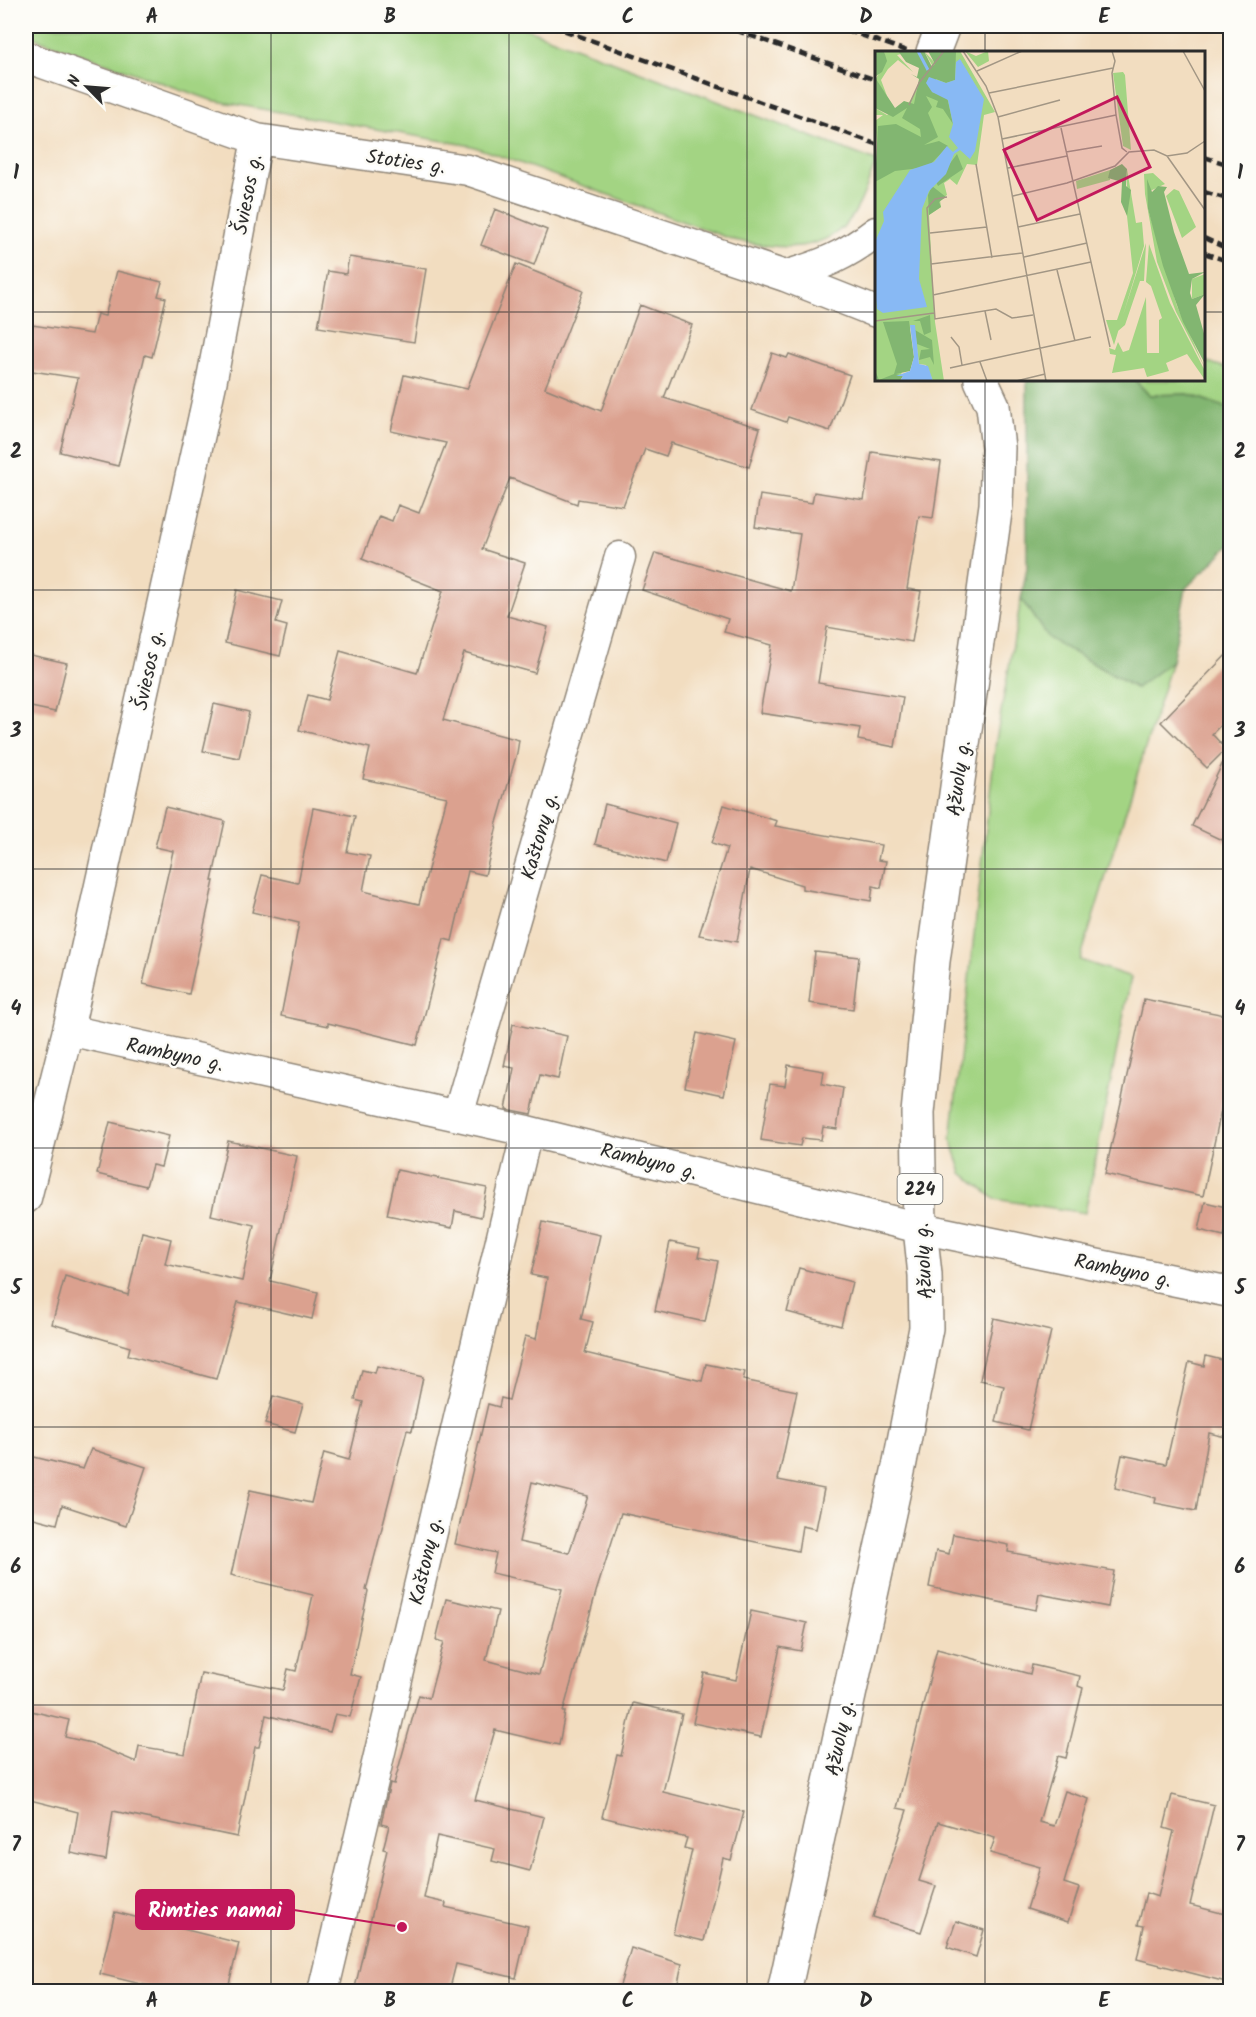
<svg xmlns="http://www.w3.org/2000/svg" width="1256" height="2017" viewBox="0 0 1256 2017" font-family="Kalam,sans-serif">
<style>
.green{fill:#a3d483;stroke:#678057;stroke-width:1.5}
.forest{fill:#82b671;stroke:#56704e;stroke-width:1.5}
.building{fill:#dba18f;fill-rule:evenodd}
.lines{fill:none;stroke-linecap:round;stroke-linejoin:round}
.street-casing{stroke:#8e8476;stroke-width:33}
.primary-casing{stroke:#8e8476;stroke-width:36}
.street{stroke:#fff;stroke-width:30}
.primary{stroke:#fff;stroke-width:33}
.rail{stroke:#2b2b2b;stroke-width:4.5;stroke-dasharray:9 4.5;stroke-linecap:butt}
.grid{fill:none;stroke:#2b2b2b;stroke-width:1.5;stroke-opacity:0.55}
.labels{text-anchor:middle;stroke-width:5;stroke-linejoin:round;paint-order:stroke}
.shield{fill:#fdfcf7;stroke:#6a6a68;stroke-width:1.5}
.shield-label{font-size:18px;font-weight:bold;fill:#2b2b2b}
.street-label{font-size:20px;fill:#2b2b2b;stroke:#fdfcf7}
.inset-river{fill:none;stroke:#88b9f4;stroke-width:3}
.inset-road{fill:none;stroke:#a29684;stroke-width:1.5}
.view{fill:#c2185b;fill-opacity:0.15;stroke:#c2185b;stroke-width:3}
.inset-edge{fill:none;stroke:#2b2b2b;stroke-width:3}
.leader{fill:none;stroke:#c2185b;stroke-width:2}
.callout-dot{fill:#c2185b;stroke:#fdfcf7;stroke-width:2}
.callout{fill:#c2185b;stroke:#c2185b;stroke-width:2}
.callout-label{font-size:21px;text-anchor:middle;font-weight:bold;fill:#fff}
.neatline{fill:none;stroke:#2b2b2b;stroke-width:2}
.grid-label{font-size:20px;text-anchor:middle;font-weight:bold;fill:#2b2b2b}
</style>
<rect width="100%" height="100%" fill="#fdfcf7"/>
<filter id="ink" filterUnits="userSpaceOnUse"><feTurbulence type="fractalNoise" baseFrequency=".0167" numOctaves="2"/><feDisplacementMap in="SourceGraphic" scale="12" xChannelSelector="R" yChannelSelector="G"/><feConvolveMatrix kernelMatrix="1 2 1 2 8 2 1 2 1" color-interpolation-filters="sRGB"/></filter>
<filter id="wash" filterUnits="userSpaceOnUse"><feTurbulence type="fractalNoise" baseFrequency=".008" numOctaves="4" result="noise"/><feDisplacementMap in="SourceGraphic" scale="24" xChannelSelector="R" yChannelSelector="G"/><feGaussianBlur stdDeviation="1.35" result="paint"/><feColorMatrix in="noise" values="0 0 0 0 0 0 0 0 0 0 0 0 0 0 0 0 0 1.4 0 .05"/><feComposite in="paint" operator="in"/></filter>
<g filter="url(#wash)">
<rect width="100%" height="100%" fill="#f2ddc0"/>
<!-- green -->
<path class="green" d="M 26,26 L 519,26 L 876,161 C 868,181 862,206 847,223 C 818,255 771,248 734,240 L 472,146 L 211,100 L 26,35 Z
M 1204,361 L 1230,369 L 1230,409 L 1188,394 L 1149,395 L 1135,380 L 1204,380 Z
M 1021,599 L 1049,638 L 1135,688 L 1172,661 L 1080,960 L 1131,977 L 1085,1213 L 995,1199 L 962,1173 L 951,1139 L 996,740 Z"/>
<!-- forest -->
<path class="forest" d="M 1027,380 L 1135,380 L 1149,395 L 1188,394 L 1230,409 L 1230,545 L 1186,588 L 1172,661 L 1136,688 L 1048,638 L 1021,599 L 1027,568 Z"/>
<g id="blocks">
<!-- building -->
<path class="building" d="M 495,209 L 547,230 L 534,265 L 481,245 Z
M 349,257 L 426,269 L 414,342 L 318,327 L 328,271 L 346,274 Z
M 516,264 L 583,291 L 545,388 L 601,411 L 640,305 L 692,325 L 664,398 L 760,428 L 749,467 L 671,443 L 666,456 L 645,449 L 623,506 L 578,499 L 577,504 L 510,478 L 482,549 L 525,563 L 507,616 L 548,627 L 535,673 L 464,653 L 443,720 L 519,740 L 517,753 L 496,826 L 497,826 L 485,875 L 468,871 L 452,941 L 444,939 L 417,1045 L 328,1023 L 328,1026 L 281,1016 L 299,923 L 252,912 L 262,875 L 298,883 L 313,808 L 355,816 L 347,852 L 370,856 L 363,891 L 419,904 L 447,797 L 363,779 L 370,748 L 299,730 L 308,695 L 327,700 L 340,651 L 417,673 L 443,591 L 362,559 L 379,516 L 392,521 L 398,505 L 419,513 L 446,443 L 391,431 L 404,375 L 467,389 Z
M 117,271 L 162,282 L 158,296 L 166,298 L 152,357 L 145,355 L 118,466 L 60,452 L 78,378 L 26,370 L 26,324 L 92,334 L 97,314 L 105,316 Z
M 772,353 L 787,358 L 789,354 L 850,375 L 830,431 L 788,417 L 786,422 L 752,410 Z
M 872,452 L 941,462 L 933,518 L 919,516 L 907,589 L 921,591 L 912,642 L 827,627 L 818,683 L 903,697 L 895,747 L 858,740 L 860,728 L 760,713 L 772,645 L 724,632 L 728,619 L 642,590 L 655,553 L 791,591 L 800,534 L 755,527 L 760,495 L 812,503 L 814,492 L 864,500 Z
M 237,590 L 282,601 L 276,623 L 287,626 L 280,656 L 225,643 Z
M 1230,651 L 1230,715 L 1212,734 L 1226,749 L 1207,768 L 1161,722 Z
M 26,654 L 67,663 L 55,712 L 26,706 Z
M 214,704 L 249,712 L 239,758 L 203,751 Z
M 1230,748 L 1230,844 L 1192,826 Z
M 605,804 L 676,823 L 666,863 L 595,844 Z
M 724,805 L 777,821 L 775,826 L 881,845 L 878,860 L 886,861 L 881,888 L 873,886 L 871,901 L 802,889 L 802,885 L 750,869 L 737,942 L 699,935 L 727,848 L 712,843 Z
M 165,807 L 225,821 L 212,881 L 214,881 L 189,994 L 143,984 L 173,851 L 155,847 Z
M 815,952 L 859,957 L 853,1009 L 809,1003 Z
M 1144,999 L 1230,1016 L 1230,1068 L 1203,1196 L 1105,1174 Z
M 513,1024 L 567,1036 L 558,1079 L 540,1075 L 531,1114 L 506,1109 L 514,1068 L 504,1066 Z
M 697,1033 L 736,1042 L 724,1095 L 685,1087 Z
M 788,1065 L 824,1071 L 822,1084 L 843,1088 L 837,1129 L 823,1127 L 821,1140 L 802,1138 L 800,1146 L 761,1140 L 770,1084 L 785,1086 Z
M 110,1122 L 169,1136 L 161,1167 L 152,1165 L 146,1186 L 97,1174 Z
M 228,1141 L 297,1156 L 270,1281 L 318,1292 L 312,1319 L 238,1302 L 216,1379 L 128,1355 L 130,1347 L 52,1324 L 65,1276 L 128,1295 L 142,1232 L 171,1239 L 165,1264 L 242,1281 L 254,1225 L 211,1215 Z
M 397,1170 L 487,1188 L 481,1217 L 455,1211 L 452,1228 L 387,1215 Z
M 1205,1202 L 1230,1208 L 1224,1236 L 1199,1230 Z
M 543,1222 L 600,1235 L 581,1319 L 593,1322 L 585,1353 L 702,1381 L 706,1364 L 745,1372 L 743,1380 L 797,1391 L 778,1480 L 824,1489 L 816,1529 L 802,1526 L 798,1551 L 621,1513 L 596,1592 L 563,1712 L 565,1712 L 559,1745 L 495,1730 L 475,1800 L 544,1817 L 530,1871 L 492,1861 L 495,1849 L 437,1836 L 424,1898 L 446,1903 L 445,1907 L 528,1926 L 516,1978 L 456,1964 L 449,1992 L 354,1992 L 387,1850 L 383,1849 L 389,1826 L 381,1824 L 390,1783 L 394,1784 L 419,1695 L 429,1698 L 444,1642 L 436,1640 L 446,1599 L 498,1611 L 486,1660 L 539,1674 L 562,1589 L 492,1573 L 496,1553 L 455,1544 L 488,1404 L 499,1407 L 501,1398 L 509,1400 L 525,1336 L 536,1339 L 547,1278 L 531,1275 ZM 532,1482 L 588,1496 L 569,1553 L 519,1542 Z
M 670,1242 L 700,1248 L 698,1257 L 718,1261 L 705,1322 L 655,1311 Z
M 799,1268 L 852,1282 L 841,1326 L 787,1312 Z
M 994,1318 L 1051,1331 L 1028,1430 L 996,1422 L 1004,1386 L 980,1380 Z
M 1206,1356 L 1230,1362 L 1230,1438 L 1209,1433 L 1196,1511 L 1155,1503 L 1156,1498 L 1115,1488 L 1122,1455 L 1166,1464 L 1189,1362 L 1204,1366 Z
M 377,1366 L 423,1377 L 412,1431 L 407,1430 L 366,1590 L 368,1591 L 350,1674 L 361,1677 L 350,1717 L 335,1714 L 330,1732 L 266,1715 L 259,1747 L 255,1747 L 237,1837 L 113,1811 L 106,1860 L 71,1853 L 78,1812 L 26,1799 L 26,1733 L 31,1711 L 69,1720 L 65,1737 L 91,1743 L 136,1762 L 139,1746 L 185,1754 L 201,1673 L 283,1690 L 288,1669 L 296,1671 L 313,1595 L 231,1575 L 250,1490 L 311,1503 L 324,1453 L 349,1460 L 363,1402 L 355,1400 L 362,1370 L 375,1373 Z
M 273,1396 L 303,1404 L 295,1432 L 265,1424 Z
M 91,1449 L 146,1467 L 126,1526 L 62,1505 L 57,1524 L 26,1516 L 26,1455 L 83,1469 Z
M 953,1534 L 1009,1545 L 1008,1552 L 1114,1571 L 1108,1607 L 1039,1594 L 1036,1610 L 929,1587 L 936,1551 L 949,1554 Z
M 751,1611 L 807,1623 L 801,1651 L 780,1647 L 761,1737 L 693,1723 L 704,1673 L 736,1680 Z
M 937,1649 L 1030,1674 L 1032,1665 L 1080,1676 L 1078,1686 L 1083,1688 L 1066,1758 L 1058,1756 L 1039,1822 L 1054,1826 L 1065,1791 L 1089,1799 L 1064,1883 L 1079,1888 L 1068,1922 L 1027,1909 L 1040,1867 L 990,1853 L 995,1838 L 938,1822 L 919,1881 L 936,1886 L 921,1932 L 873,1917 L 907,1810 L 897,1808 Z
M 633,1703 L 682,1714 L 663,1792 L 744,1812 L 731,1860 L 723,1858 L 704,1941 L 673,1934 L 692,1850 L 684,1848 L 687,1838 L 602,1817 L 617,1755 L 621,1756 Z
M 1172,1795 L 1214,1805 L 1190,1905 L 1229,1915 L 1224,1935 L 1230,1937 L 1230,1983 L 1137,1959 L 1144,1926 L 1138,1925 L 1146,1893 L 1158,1897 L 1174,1831 L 1164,1828 Z
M 115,1912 L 239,1943 L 227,1992 L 173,1992 L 100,1974 Z
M 956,1921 L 984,1930 L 976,1957 L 947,1947 Z
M 631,1948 L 682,1964 L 676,1992 L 618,1992 Z"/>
</g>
</g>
<g filter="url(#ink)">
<use href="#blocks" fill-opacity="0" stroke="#8e8476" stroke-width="1.5"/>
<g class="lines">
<!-- street casing -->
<g class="street-casing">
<path id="street" d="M 26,57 L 257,139 L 468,170 L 785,276 C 822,265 845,256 876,232
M 785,276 L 876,312
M 68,1030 L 527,1131 L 920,1228 L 1230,1292
M 458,1115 L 620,557
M 26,1198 L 68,1030 L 211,384 L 257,139
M 323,1992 L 527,1131"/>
</g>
<!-- primary casing -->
<g class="primary-casing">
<path id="primary" d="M 933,52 L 943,26
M 784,1992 L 899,1467 L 926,1328 L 925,1275 L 920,1228 L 918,1113 L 933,961 L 996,505 L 998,448 L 993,406 L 981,380"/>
</g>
<!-- street -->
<use href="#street" class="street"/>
<!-- primary -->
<use href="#primary" class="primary"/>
<!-- rail -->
<path class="rail" d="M 552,26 L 876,144
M 723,26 L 876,80
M 834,26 L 910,52
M 1204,157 L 1230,165
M 1204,192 L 1230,200
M 1204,238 L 1230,250
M 1204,253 L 1230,262"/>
</g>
</g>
<!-- grid -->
<path class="grid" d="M 271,26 L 271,1992M 509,26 L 509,1992M 747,26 L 747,1992M 985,26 L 985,52M 26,312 L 876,312M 1204,312 L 1230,312M 985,380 L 985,1992M 26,590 L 1230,590M 26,869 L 1230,869M 26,1148 L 1230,1148M 26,1427 L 1230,1427M 26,1705 L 1230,1705"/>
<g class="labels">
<!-- shield labels -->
<rect class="shield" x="897.5" y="1174" width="45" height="30" rx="4.5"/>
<g class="shield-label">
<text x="920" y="1195">224</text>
</g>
<!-- street labels -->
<g class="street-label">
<text transform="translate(406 161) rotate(8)" y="7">Stoties g.</text>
<text transform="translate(247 194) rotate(-79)" y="7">Šviesos g.</text>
<text transform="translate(148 670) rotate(-78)" y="7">Šviesos g.</text>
<text transform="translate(958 778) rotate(-82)" y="7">Ąžuolų g.</text>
<text transform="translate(539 836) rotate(-74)" y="7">Kaštonų g.</text>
<text transform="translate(175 1054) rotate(12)" y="7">Rambyno g.</text>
<text transform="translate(649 1161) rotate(14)" y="7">Rambyno g.</text>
<text transform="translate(923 1261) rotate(-93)" y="7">Ąžuolų g.</text>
<text transform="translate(1123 1270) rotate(12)" y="7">Rambyno g.</text>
<text transform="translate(425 1561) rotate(-77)" y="7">Kaštonų g.</text>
<text transform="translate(839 1738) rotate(-78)" y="7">Ąžuolų g.</text>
</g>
</g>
<!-- overview -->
<g transform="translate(875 51)">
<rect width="330" height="330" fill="#f2ddc0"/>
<path d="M 9,0 L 23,0 L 26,3 L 22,4 L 38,21 L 23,9 L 13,18 L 6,29 L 12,45 L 0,29 L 11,10 ZM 49,0 L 60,12 L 69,0 L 85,0 L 120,61 L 109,64 L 102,114 L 92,113 L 82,134 L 75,128 L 69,132 L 72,144 L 65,149 L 66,156 L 54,164 L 60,271 L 69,330 L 58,330 L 51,314 L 44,313 L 39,274 L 36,274 L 25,330 L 0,330 L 0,131 L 5,127 L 0,70 L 8,64 L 0,64 L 0,57 L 12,64 L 33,53 L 57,14 ZM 90,0 L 101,5 L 113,0 L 114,10 L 103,16 ZM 248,21 L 250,24 L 256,99 L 248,95 L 238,22 ZM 252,118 L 261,172 L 267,171 L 269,195 L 239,294 L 231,269 L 242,269 L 258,222 L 252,165 ZM 235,119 L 235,129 L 202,138 L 201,130 ZM 278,122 L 290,133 L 275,140 L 273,158 L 302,255 L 330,317 L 301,261 L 282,211 L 270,143 L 269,123 ZM 299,138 L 304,140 L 321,176 L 307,187 L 291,145 ZM 271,192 L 269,230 L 265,230 L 250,274 L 243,280 ZM 274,193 L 295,252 L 330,320 L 330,329 L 312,303 L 291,312 L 294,320 L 272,326 L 269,317 L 237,322 L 241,304 L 235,303 L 234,297 L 240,299 L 243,291 L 248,301 L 254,299 L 271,246 L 272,302 L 284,302 L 284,269 L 287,267 L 276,235 L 271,231 ZM 330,223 L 330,243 L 317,248 L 317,228 Z" fill="#a3d483"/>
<path d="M 0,0 L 9,0 L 12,10 L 7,21 L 1,25 ZM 23,0 L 49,0 L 57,16 L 60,13 L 53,0 L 81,0 L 80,29 L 71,32 L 61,28 L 57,41 L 72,46 L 78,73 L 68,58 L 61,56 L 63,50 L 51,45 L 57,56 L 53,62 L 63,86 L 49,94 L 64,90 L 73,95 L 53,116 L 20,120 L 0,131 L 3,75 L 21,73 L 46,86 L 45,78 L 27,67 L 32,57 L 18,66 L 0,57 L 1,28 L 20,57 L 29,50 L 39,53 L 44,28 L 36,23 L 42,26 L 44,17 L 31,11 ZM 82,103 L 88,118 L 63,135 L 61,131 ZM 247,113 L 252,118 L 251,135 L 256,139 L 252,165 L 246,151 L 247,131 L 233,127 L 235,119 ZM 272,128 L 277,141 L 283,135 L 292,136 L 289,141 L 299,181 L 314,223 L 330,221 L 317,228 L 315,242 L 317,248 L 330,243 L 321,254 L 330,286 L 330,313 L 308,271 L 288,215 L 273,158 ZM 57,135 L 71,146 L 64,151 L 66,156 L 54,164 L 53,144 ZM 55,264 L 56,281 L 49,284 L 45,270 L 38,270 ZM 34,270 L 39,306 L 35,320 L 21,323 L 28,325 L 25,330 L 0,330 L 0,319 L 4,329 L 19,323 L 22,313 L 8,271 ZM 40,279 L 57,289 L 59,314 L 55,306 L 44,309 L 46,299 L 55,298 L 42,293 Z" fill="#82b671"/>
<path d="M 85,8 L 109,48 L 100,100 L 95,108 L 85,99 L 79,103 L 71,123 L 54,140 L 47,158 L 44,228 L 52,256 L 8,262 L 2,258 L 0,239 L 0,191 L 9,170 L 8,161 L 35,119 L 59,111 L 72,95 L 78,101 L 83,97 L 74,86 L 78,73 L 73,49 L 57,41 L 51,32 L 54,26 L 71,32 L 80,29 L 81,11 ZM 35,274 L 40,274 L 44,313 L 53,315 L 58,330 L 25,330 L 28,325 L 21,325 L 35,320 L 39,306 Z" fill="#88b9f4"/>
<path class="inset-river" d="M 43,0 L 53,19"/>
<path class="inset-road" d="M 88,0 L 111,35 L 123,66 L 171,330M 237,0 L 240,10 L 237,22 L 241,64 L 247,97 L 252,101M 308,0 L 330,40M 102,20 L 147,0M 114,42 L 238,17M 34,54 L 44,32 L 69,0M 123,66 L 185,49M 186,77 L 235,296M 127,88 L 241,64M 191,101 L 227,95M 292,105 L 330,159M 101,113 L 117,207M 133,117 L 192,105M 138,145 L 192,132 L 240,115 L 254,101 L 279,99 L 292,105 L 312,102 L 330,90M 72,146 L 60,148 L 52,157 L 60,268 L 121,258 L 137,267 L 158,264M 143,176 L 205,163M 55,182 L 112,176M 149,206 L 212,192M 56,213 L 147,202M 182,219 L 200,290M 58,244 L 216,211M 110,260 L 116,289M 0,270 L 59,262M 76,286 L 84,296 L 87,314M 105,311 L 112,330M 75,317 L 216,286M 141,330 L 170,323"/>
<path class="view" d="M 242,46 L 275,116 L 162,169 L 129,99 Z"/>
<rect width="330" height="330" class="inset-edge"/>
</g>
<!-- callouts -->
<path class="leader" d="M402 1927L294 1910"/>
<circle class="callout-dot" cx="402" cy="1927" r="6"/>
<rect class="callout" x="136" y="1890" width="158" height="39" rx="6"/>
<g class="callout-label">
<text x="215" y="1917">Rimties namai</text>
</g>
<!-- margin -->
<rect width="1256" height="2017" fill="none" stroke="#fdfcf7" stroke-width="66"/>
<!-- north arrow -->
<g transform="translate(87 87) rotate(295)" stroke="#fdfcf7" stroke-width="4.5" paint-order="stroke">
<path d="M0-4.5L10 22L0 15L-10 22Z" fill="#2b2b2b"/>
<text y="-9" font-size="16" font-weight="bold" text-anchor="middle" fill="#2b2b2b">N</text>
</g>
<rect x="33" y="33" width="1190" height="1951" class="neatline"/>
<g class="grid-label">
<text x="152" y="23">A</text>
<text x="390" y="23">B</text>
<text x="628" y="23">C</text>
<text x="866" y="23">D</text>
<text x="1104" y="23">E</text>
<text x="16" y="179">1</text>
<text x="1240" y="179">1</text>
<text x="16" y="458">2</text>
<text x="1240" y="458">2</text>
<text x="16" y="737">3</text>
<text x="1240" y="737">3</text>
<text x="16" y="1015">4</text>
<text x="1240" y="1015">4</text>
<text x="16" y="1294">5</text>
<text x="1240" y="1294">5</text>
<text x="16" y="1573">6</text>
<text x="1240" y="1573">6</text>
<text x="16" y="1851">7</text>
<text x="1240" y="1851">7</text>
<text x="152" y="2007">A</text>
<text x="390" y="2007">B</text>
<text x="628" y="2007">C</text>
<text x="866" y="2007">D</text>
<text x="1104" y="2007">E</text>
</g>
</svg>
